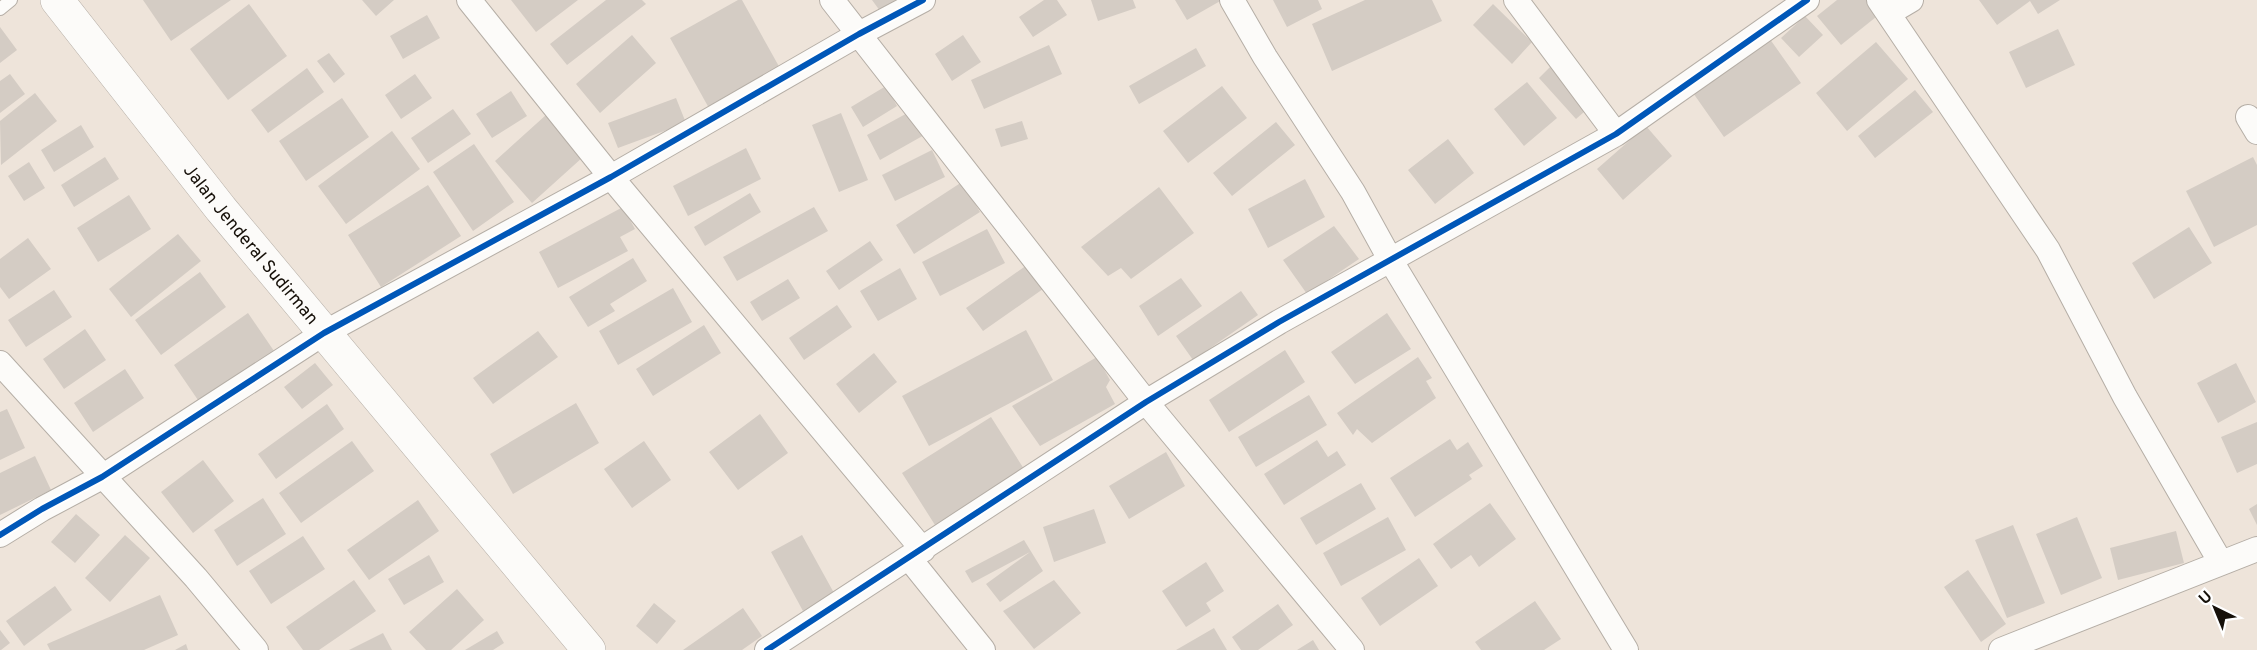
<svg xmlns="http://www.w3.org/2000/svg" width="2257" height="650" viewBox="0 0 2257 650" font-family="Overpass,sans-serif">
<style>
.building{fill:#d4ccc4}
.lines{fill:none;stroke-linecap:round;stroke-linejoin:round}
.lane-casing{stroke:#b5aea6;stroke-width:14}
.street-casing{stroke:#b5aea6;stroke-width:26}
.highway-casing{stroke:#b5aea6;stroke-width:34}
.lane{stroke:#fcfbf9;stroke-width:12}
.street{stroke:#fcfbf9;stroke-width:24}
.highway{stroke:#fcfbf9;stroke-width:33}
.cycleway-casing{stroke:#fff;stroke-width:10}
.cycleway{stroke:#0057b8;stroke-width:6}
.labels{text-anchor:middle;stroke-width:4.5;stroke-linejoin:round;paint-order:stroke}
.street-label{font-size:18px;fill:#161009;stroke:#fff}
</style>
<rect width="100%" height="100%" fill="#eee4da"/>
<!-- building -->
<path class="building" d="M 143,0 L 231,0 L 171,41 Z
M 362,0 L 394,0 L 376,16 Z
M 511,0 L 578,0 L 536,32 Z
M 606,0 L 642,0 L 646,4 L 567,65 L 550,44 Z
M 738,0 L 742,0 L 781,70 L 710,110 L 670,38 Z
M 872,0 L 905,0 L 883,15 Z
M 1044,0 L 1057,0 L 1067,15 L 1033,37 L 1019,17 Z
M 1091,0 L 1133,0 L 1136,8 L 1098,21 Z
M 1175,0 L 1222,0 L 1187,20 Z
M 1273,0 L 1318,0 L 1322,9 L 1287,27 Z
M 1365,0 L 1432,0 L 1442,21 L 1332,71 L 1312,24 Z
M 1837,0 L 1870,0 L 1881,13 L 1841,45 L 1817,16 Z
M 1979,0 L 2060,0 L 2038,14 L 2030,1 L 1997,25 Z
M 249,4 L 287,56 L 228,100 L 190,49 Z
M 1493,4 L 1532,42 L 1512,64 L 1473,25 Z
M 427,15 L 440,38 L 403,59 L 390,36 Z
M 1805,16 L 1823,35 L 1799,57 L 1781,38 Z
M 0,27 L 17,50 L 0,63 Z
M 2058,29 L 2075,65 L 2026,88 L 2009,52 Z
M 632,35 L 656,63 L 600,113 L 576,84 Z
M 963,35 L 981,62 L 952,81 L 935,54 Z
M 1767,35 L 1801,83 L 1724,137 L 1691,90 Z
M 1876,42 L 1908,79 L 1847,131 L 1816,93 Z
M 1049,45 L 1062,74 L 984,109 L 971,80 Z
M 1196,48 L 1206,66 L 1139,104 L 1129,86 Z
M 329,53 L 345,74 L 334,83 L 317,61 Z
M 1554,63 L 1592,105 L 1576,119 L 1539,78 Z
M 307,68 L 324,92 L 268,133 L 251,110 Z
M 10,74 L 25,94 L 0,113 L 0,81 Z
M 415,74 L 432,98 L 401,119 L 385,95 Z
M 1527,82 L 1557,118 L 1524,146 L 1494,109 Z
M 886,86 L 897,106 L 863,127 L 851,107 Z
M 1222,86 L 1247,118 L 1188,163 L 1163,131 Z
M 1915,90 L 1933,112 L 1875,158 L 1858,136 Z
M 511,91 L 527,116 L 492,138 L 476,114 Z
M 35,93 L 57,121 L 1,165 L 0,121 Z
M 342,98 L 369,137 L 306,181 L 279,141 Z
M 676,98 L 686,123 L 618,148 L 608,123 Z
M 453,109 L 471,134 L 428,163 L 411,138 Z
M 913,110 L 926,134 L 880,160 L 867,135 Z
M 841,113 L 868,180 L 839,192 L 812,125 Z
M 546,115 L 583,157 L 532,203 L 495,161 Z
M 1022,121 L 1028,139 L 1001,147 L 995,129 Z
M 1276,122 L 1295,145 L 1232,196 L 1213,173 Z
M 81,125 L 94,147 L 54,172 L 41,150 Z
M 1646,126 L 1672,156 L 1623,200 L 1597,169 Z
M 392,131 L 420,169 L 346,224 L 318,186 Z
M 1448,139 L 1474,173 L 1435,204 L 1408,170 Z
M 474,144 L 514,202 L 473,231 L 433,172 Z
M 746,148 L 761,179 L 688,216 L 673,186 Z
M 932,150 L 945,177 L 895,201 L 882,175 Z
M 105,157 L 119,179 L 74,207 L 61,185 Z
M 2253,157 L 2257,165 L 2257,225 L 2214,247 L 2186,191 Z
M 29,162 L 45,188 L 24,201 L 8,176 Z
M 1305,179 L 1325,217 L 1268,248 L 1248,209 Z
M 962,182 L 980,212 L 914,254 L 896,225 Z
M 428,185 L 461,236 L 381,287 L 348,235 Z
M 1159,187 L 1194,233 L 1131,279 L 1121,268 L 1108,276 L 1081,247 Z
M 750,193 L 761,212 L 705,246 L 694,227 Z
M 129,195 L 151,229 L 98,262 L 77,228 Z
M 623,207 L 635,229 L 620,237 L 628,251 L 558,288 L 539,252 Z
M 814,207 L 828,231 L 737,281 L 723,257 Z
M 1334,226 L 1359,259 L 1307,294 L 1283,260 Z
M 2189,227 L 2212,263 L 2154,299 L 2132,263 Z
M 987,229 L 1005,263 L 940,296 L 922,262 Z
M 178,234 L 201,261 L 131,317 L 109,289 Z
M 28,238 L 51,269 L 9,299 L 0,287 L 0,259 Z
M 870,241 L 883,260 L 839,290 L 826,271 Z
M 633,258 L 647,281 L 610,304 L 615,311 L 588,327 L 569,297 Z
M 1027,265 L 1043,289 L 983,331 L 966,308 Z
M 900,268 L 917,299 L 878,321 L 860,291 Z
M 200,272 L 226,307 L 161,355 L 135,320 Z
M 1181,278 L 1202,306 L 1158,336 L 1139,306 Z
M 788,279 L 800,298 L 762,321 L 750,302 Z
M 673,288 L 692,322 L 618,365 L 599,331 Z
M 54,290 L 72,317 L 26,347 L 8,320 Z
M 1241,291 L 1258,315 L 1193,360 L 1176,336 Z
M 837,305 L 852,327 L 804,360 L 789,338 Z
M 248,313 L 274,351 L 200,403 L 174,365 Z
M 1387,313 L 1411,349 L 1355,384 L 1331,352 Z
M 704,325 L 721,353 L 653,396 L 636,369 Z
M 85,329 L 106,360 L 64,389 L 43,359 Z
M 1026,330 L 1053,380 L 929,446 L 902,396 Z
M 538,331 L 558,357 L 493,404 L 473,378 Z
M 1285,350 L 1305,382 L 1229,432 L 1209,400 Z
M 874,353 L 897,382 L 859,413 L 836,384 Z
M 1097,357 L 1110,380 L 1106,387 L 1115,404 L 1040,446 L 1012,406 Z
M 1418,357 L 1432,378 L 1426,381 L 1436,398 L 1372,443 L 1357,429 L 1353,435 L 1337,413 Z
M 315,363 L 333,385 L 302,409 L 284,387 Z
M 2236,363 L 2256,402 L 2218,423 L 2197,383 Z
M 125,369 L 144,398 L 93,432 L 74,403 Z
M 1309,395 L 1327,425 L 1256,467 L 1238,437 Z
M 576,403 L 599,443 L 513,494 L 490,454 Z
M 327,404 L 344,429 L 276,479 L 258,454 Z
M 7,409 L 25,448 L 0,460 L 0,412 Z
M 760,414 L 788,453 L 738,490 L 709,452 Z
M 991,417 L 1024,469 L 935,525 L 902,473 Z
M 2257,422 L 2257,464 L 2237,473 L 2221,437 Z
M 1450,439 L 1457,450 L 1468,442 L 1483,466 L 1469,475 L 1472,479 L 1415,517 L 1390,478 Z
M 1317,440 L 1328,457 L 1337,451 L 1346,465 L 1284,505 L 1264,474 Z
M 352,441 L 374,471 L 301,523 L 279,493 Z
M 644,441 L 671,480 L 632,508 L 604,469 Z
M 1166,452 L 1185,486 L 1129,519 L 1109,486 Z
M 35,456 L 51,490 L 0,515 L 0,473 Z
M 203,460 L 234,501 L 193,533 L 161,492 Z
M 1361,483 L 1376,509 L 1316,545 L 1300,518 Z
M 263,498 L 286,534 L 237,566 L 214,530 Z
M 418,500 L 439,531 L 369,580 L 347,550 Z
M 1490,503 L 1516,539 L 1479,567 L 1471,555 L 1451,569 L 1433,544 Z
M 2257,504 L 2257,525 L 2249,509 Z
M 1094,509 L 1106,543 L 1054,562 L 1043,527 Z
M 76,514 L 100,535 L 75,563 L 51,542 Z
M 1388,517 L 1406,550 L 1341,586 L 1323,553 Z
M 2077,517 L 2102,578 L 2061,595 L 2036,534 Z
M 2013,525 L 2045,603 L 2007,618 L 1975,540 Z
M 2176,531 L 2184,563 L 2118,580 L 2110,548 Z
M 125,535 L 150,558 L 110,602 L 85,578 Z
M 802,535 L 834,593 L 803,611 L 771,552 Z
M 303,536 L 325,569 L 271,604 L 249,571 Z
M 1024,540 L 1043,571 L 1000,602 L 986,584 L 1030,552 L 972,583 L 965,571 Z
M 429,555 L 444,582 L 404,605 L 388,579 Z
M 1419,558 L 1438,586 L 1380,626 L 1361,598 Z
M 1206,562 L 1224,591 L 1206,603 L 1211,611 L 1186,627 L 1162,591 Z
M 1968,570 L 2006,624 L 1981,642 L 1944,587 Z
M 354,580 L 376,611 L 319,650 L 303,650 L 286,627 Z
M 1054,580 L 1081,613 L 1034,649 L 1003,611 Z
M 55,586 L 72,610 L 24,646 L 6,621 Z
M 457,589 L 484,620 L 451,650 L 426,650 L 409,632 Z
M 160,595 L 178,635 L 144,650 L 50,650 L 47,644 Z
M 1535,601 L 1561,639 L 1544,650 L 1481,650 L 1475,642 Z
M 654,603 L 676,621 L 657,644 L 636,626 Z
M 1278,604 L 1293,625 L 1258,650 L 1241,650 L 1232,637 Z
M 743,608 L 762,636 L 742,650 L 683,650 Z
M 1214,628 L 1227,650 L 1176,650 Z
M 0,630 L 10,643 L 1,650 L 0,650 Z
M 497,631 L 504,643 L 493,650 L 465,650 Z
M 383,633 L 392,650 L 349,650 Z
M 1313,640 L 1319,650 L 1297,650 Z
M 186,644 L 188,650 L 175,650 Z"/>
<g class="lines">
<!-- lane casing -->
<g class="lane-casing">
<path id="lane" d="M 0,9 L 11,0"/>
</g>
<!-- street casing -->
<g class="street-casing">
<path id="street" d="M 469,0 L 611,177 L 923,550
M 832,0 L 1146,402 L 1352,650
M 1232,0 L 1265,57 L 1353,192 L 1391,261 L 1626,650
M 1516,0 L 1616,134
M 1879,0 L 2048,250 L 2125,397 L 2221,563
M 1889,13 L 1911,0
M 2248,117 L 2257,132
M 0,363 L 196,578 L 256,650
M 0,535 L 42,509 L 102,477 L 324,333 L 611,177 L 859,34 L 923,0
M 909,558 L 983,650
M 767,650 L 1146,402 L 1279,322 L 1616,134 L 1807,0
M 2001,650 L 2257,549"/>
</g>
<!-- highway casing -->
<g class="highway-casing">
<g id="highway">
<path id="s1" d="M 57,0 L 221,209 L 589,650"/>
</g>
</g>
<!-- lane -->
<use href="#lane" class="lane"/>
<!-- street -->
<use href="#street" class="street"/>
<!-- highway -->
<use href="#highway" class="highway"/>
<!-- cycleway casing -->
<g class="cycleway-casing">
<path id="cycleway" d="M 0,535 L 42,509 L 102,477 L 324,333 L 611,177 L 859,34 L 923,0
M 767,650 L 1146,402 L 1279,322 L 1616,134 L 1807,0"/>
</g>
<!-- cycleway -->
<use href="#cycleway" class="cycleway"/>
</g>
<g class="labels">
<!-- street labels -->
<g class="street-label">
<text dy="6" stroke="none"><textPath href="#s1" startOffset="312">Jalan Jenderal Sudirman</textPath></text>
</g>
</g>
<!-- north arrow -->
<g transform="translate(2215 608) rotate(317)" stroke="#ffffff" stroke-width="4.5" paint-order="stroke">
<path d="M0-4.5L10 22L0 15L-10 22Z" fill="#161009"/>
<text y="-9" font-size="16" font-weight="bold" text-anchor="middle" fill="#161009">U</text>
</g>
</svg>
